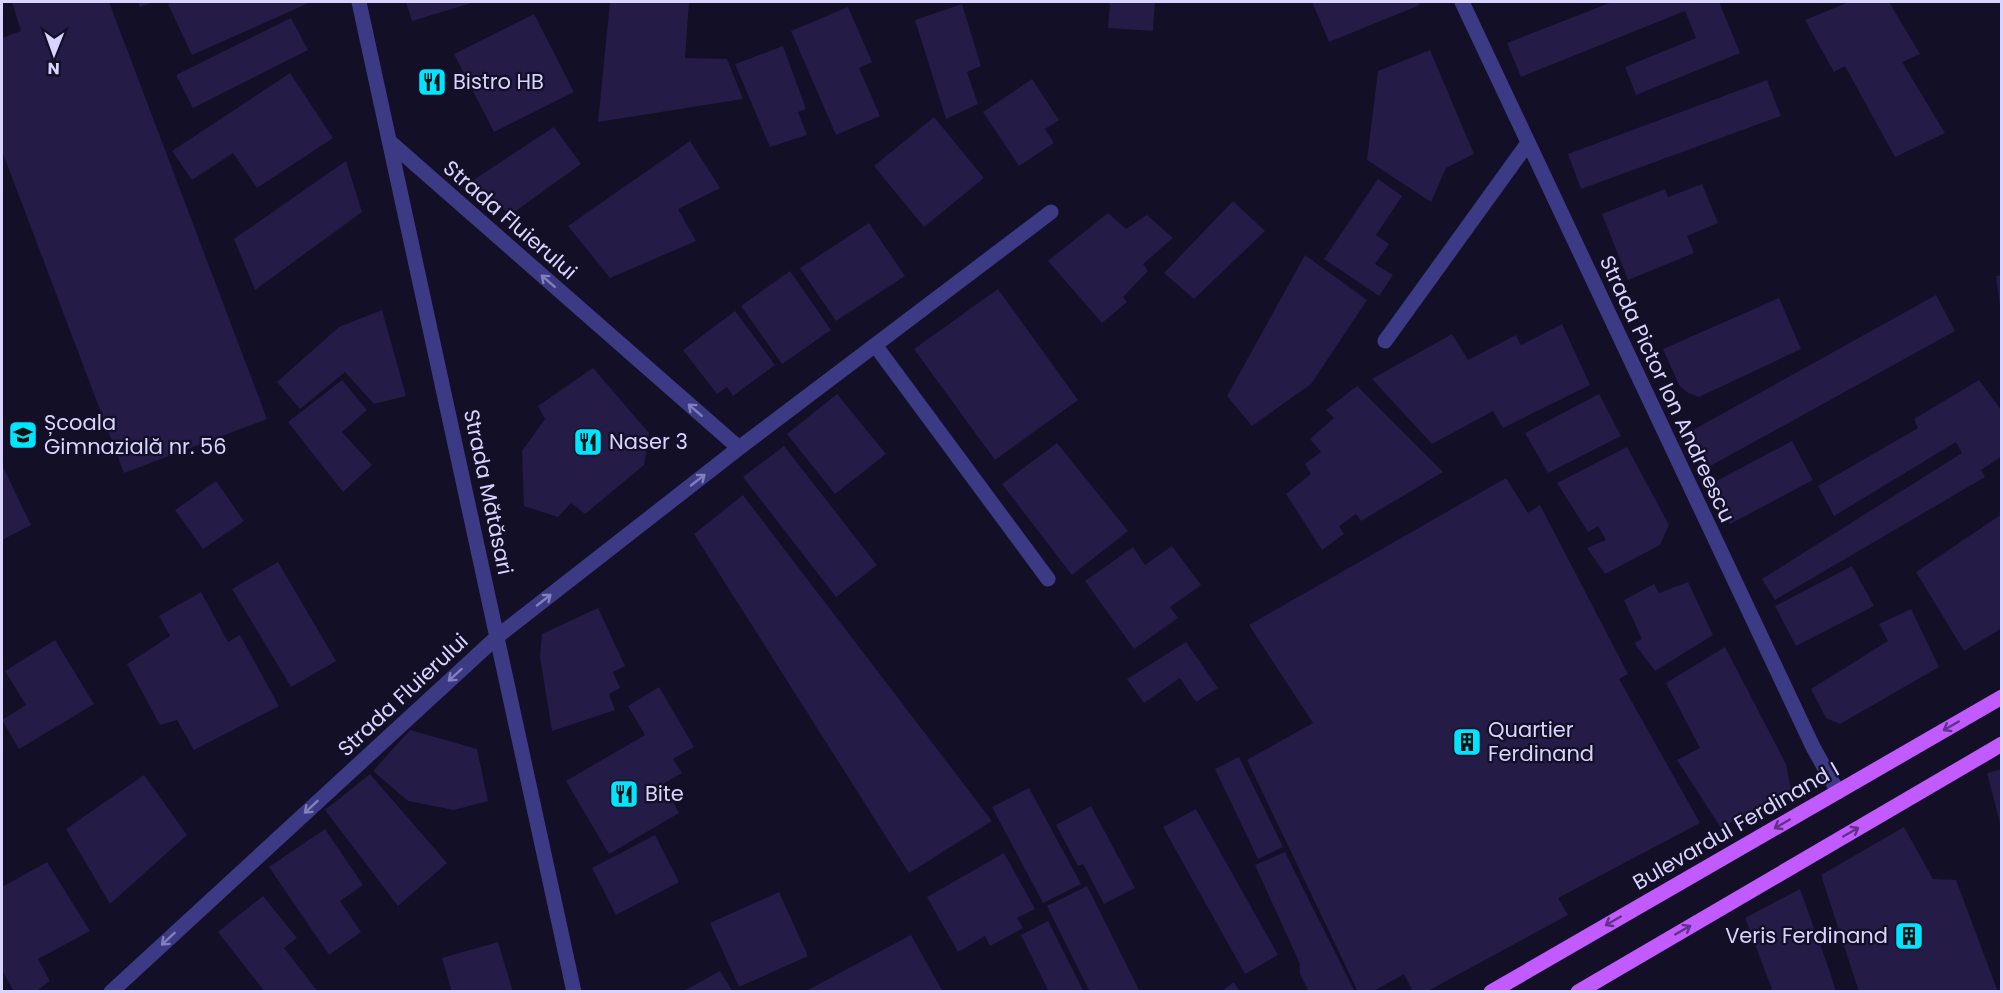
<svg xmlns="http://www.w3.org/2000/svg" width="2003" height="993" viewBox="0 0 2003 993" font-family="Poppins,sans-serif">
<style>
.building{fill:#241b47}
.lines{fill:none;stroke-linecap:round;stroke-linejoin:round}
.minor{stroke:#3d3a85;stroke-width:15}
.primary{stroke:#c25bff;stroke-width:15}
.oneway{stroke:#837fbc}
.oneway2{stroke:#623188}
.labels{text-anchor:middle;stroke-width:4.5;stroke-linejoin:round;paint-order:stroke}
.poi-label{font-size:21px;fill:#d9d4ff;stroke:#130f26;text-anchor:start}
.street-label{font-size:21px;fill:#d9d4ff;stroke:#130f26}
</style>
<rect width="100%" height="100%" fill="#130f26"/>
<!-- building -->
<path class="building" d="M 12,2 L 109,2 L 267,419 L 124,473 L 2,151 L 2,38 L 21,31 Z
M 138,2 L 153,2 L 140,7 Z
M 175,2 L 311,2 L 192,55 L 168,4 Z
M 406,2 L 475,2 L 412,21 Z
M 610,2 L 689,2 L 685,58 L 727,59 L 743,99 L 598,122 Z
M 1110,2 L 1155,2 L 1153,31 L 1108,28 Z
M 1312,2 L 1418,2 L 1420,5 L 1329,42 Z
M 1612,2 L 1719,2 L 1740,53 L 1636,95 L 1625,67 L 1696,38 L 1685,11 L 1521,77 L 1507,43 Z
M 1849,2 L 1889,2 L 1920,54 L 1902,62 L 1945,133 L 1895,157 L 1845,66 L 1834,72 L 1805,20 Z
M 962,4 L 981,66 L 967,72 L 978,104 L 946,119 L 915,20 Z
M 848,7 L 872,62 L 859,68 L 880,116 L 836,135 L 791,31 Z
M 534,14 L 574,92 L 494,132 L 454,54 Z
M 291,18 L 308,50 L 193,108 L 176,75 Z
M 783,46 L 806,109 L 798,112 L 807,135 L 770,147 L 735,64 Z
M 1430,50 L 1474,154 L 1446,168 L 1431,202 L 1367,160 L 1378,71 Z
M 290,73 L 333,138 L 257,188 L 233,153 L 192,180 L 172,151 Z
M 1032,79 L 1059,120 L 1045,129 L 1054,143 L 1019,166 L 983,112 Z
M 1767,80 L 1781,116 L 1581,189 L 1568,154 Z
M 934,117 L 984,178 L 924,227 L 874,166 Z
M 554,127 L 581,164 L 510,215 L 472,181 Z
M 690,141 L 720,188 L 678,209 L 696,241 L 610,278 L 568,226 Z
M 346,161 L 362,212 L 255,290 L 234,239 Z
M 1378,179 L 1402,196 L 1376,235 L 1389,244 L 1375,264 L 1393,275 L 1379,296 L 1324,259 Z
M 1702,184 L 1718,223 L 1687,236 L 1694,253 L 1628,280 L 1602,214 L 1665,189 L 1668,197 Z
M 1233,201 L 1265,231 L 1194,299 L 1164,273 Z
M 1108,213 L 1126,229 L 1147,215 L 1173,238 L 1143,264 L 1148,271 L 1123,297 L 1127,302 L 1102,323 L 1048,261 Z
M 869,223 L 905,276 L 836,321 L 800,268 Z
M 1305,255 L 1367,300 L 1311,384 L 1252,426 L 1227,396 Z
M 790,271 L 831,330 L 782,364 L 741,306 Z
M 2002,275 L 2002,306 L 2000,306 L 1996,276 Z
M 998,289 L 1078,400 L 995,460 L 914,349 Z
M 1936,295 L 1955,331 L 1703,470 L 1684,435 Z
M 1779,298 L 1801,349 L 1699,397 L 1688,393 L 1679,385 L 1663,349 Z
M 382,310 L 406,396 L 374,404 L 345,372 L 300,409 L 277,382 L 339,327 Z
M 735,311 L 775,365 L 733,396 L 727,387 L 717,394 L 683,350 Z
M 1562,324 L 1590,385 L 1503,428 L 1493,411 L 1432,444 L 1372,379 L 1452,334 L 1468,360 L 1516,335 L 1521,345 Z
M 593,368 L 649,433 L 644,465 L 585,514 L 571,503 L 558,517 L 524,506 L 522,451 L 545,419 L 538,406 Z
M 342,380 L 367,410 L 342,432 L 372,465 L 343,492 L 288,422 Z
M 1979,380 L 2002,411 L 2002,456 L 1981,470 L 1985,477 L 1775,600 L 1762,579 L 1962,453 L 1956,442 L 1834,516 L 1818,486 L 1918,428 L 1914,419 Z
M 1357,386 L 1443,472 L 1361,521 L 1356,514 L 1339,526 L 1344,534 L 1322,550 L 1286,494 L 1311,474 L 1305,464 L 1321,452 L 1310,439 L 1334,418 L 1326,410 Z
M 837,394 L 886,454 L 835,494 L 787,434 Z
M 1599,394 L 1621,436 L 1548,473 L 1525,433 Z
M 1792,441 L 1813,480 L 1730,524 L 1709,485 Z
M 1057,443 L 1128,531 L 1072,575 L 1002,484 Z
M 784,446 L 877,565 L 836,597 L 743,477 Z
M 1627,447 L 1669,525 L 1660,545 L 1605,574 L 1587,548 L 1606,540 L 1598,526 L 1588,532 L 1557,483 Z
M 2,465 L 31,525 L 2,540 Z
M 1506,478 L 1528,513 L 1540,505 L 1628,674 L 1619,679 L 1700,823 L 1558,898 L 1568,915 L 1426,992 L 1413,992 L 1404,974 L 1372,992 L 1358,992 L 1247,760 L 1313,723 L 1249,625 Z
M 216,481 L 244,521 L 203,549 L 175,510 Z
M 743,495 L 992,821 L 909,873 L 694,534 Z
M 2002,514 L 2002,628 L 1964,651 L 1916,572 Z
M 1172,546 L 1201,585 L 1170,607 L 1178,618 L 1134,649 L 1085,581 L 1133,547 L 1145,565 Z
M 278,562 L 336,661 L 291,687 L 232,589 Z
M 1852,566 L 1874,606 L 1796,646 L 1775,606 Z
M 1688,582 L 1713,635 L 1655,671 L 1634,643 L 1642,639 L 1624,600 L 1654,584 L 1659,593 Z
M 201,592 L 228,642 L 240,635 L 279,706 L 194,750 L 177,720 L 160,725 L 127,664 L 170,636 L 159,616 Z
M 598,608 L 625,666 L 613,672 L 620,688 L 609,694 L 615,710 L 552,731 L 540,657 L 542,634 Z
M 1911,609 L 1939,667 L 1840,724 L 1826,718 L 1811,689 L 1888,641 L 1879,624 Z
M 55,640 L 94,704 L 19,749 L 2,720 L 26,705 L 5,671 Z
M 1186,642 L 1218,688 L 1196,702 L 1180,678 L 1144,703 L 1127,679 Z
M 1725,647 L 1786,764 L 1791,789 L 1721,828 L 1677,760 L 1700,748 L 1666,683 Z
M 659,687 L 694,747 L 673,759 L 682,773 L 663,784 L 679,813 L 609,854 L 566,781 L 645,735 L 628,706 Z
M 410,730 L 477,749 L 488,801 L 454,810 L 408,801 L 373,771 Z
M 1239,757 L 1283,847 L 1258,859 L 1215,769 Z
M 2002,769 L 2002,827 L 2001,827 L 1987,773 Z
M 370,774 L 447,863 L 398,906 L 325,810 Z
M 144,775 L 187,835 L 110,904 L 66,829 Z
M 1029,788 L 1081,884 L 1043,903 L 992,807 Z
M 1091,806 L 1135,888 L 1104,904 L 1083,864 L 1078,866 L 1056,825 Z
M 1196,809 L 1278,955 L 1245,974 L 1163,827 Z
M 1904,827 L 1933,879 L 1956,880 L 1998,992 L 1859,992 L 1821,875 Z
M 325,829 L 363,885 L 340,901 L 361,932 L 329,955 L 269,867 Z
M 655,835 L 679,882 L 616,915 L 592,868 Z
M 1285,852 L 1355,992 L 1309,992 L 1300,974 L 1300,964 L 1255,865 Z
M 1004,853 L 1035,909 L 1017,918 L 1023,928 L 990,946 L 985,936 L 958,952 L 927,897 Z
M 47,862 L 90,931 L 38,959 L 50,981 L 35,992 L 14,992 L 2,970 L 2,887 Z
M 1087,886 L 1140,992 L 1090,992 L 1047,906 Z
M 1800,889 L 1830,972 L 1836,992 L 1773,992 L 1745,918 Z
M 779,892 L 808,956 L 739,987 L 710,923 Z
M 263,896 L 297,938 L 284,948 L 318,992 L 265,992 L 218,932 Z
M 1048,921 L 1084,992 L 1049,992 L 1021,935 Z
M 911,935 L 943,992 L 804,992 Z
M 498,942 L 513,992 L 452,992 L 442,958 Z
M 720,971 L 733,992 L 682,992 Z
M 1234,982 L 1240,992 L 1221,992 Z"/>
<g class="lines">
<!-- minor -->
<path class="minor" d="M 359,2 L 574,992
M 1462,2 L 1813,747 L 1838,792
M 390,142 L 739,448
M 1385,341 L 1528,143
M 875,345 L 1048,579
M 111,992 L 498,636 L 739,448 L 1051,212"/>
<!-- primary -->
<path class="primary" d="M 1491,992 L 2002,697
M 1578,992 L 2002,744"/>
</g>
<!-- one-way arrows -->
<defs><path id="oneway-shaft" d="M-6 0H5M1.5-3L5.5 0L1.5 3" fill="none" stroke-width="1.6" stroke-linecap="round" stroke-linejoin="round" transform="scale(1.5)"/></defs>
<g class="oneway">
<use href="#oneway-shaft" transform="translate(548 281) rotate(-139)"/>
<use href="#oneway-shaft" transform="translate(695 410) rotate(-139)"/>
<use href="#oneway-shaft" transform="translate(698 480) rotate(-38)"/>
<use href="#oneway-shaft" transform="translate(544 600) rotate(-38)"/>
<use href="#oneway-shaft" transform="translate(455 675) rotate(138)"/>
<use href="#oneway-shaft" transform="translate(311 807) rotate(137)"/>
<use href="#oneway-shaft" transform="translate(168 939) rotate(137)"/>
</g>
<g class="oneway2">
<use href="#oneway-shaft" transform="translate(1951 726) rotate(150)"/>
<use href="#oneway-shaft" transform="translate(1782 824) rotate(150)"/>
<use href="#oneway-shaft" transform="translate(1851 832) rotate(-30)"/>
<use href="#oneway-shaft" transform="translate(1613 921) rotate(150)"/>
<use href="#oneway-shaft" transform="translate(1683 930) rotate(-30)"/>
</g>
<!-- icons -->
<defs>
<g id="restaurant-square" transform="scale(1.5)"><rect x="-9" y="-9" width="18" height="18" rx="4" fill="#00e5ff" stroke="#130f26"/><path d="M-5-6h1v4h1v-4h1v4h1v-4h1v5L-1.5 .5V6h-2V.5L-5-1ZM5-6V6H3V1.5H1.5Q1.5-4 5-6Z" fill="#111"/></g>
<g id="school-square" transform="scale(1.5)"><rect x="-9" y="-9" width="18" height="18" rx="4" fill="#00e5ff" stroke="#130f26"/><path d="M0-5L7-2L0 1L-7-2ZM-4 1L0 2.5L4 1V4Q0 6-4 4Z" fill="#111"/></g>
<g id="building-square" transform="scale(1.5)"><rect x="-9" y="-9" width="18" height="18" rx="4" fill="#00e5ff" stroke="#130f26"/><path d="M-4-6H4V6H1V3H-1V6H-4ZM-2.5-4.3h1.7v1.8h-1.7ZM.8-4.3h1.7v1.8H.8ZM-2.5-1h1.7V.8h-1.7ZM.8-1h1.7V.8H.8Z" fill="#111"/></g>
</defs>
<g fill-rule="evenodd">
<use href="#restaurant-square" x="432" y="82"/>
<use href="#school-square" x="23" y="435"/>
<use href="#restaurant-square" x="588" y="442"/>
<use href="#building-square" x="1467" y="742"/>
<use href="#restaurant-square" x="624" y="794"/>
<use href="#building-square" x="1909" y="936"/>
</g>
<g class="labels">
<!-- poi labels -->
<g class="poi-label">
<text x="453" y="89">Bistro HB</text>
<text x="44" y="430">Școala<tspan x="44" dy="24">Gimnazială nr. 56</tspan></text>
<text x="609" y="449">Naser 3</text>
<text x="1488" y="737">Quartier<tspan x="1488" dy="24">Ferdinand</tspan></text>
<text x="645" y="801">Bite</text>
<text x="1888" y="943" text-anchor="end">Veris Ferdinand</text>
</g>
<!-- street labels -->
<g class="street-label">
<text transform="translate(510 220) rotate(41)" y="7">Strada Fluierului</text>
<text transform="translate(1667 389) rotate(65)" y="7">Strada Pictor Ion Andreescu</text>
<text transform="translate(488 492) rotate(78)" y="7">Strada Mătăsari</text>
<text transform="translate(403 695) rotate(-43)" y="7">Strada Fluierului</text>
<text transform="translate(1736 826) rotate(-30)" y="7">Bulevardul Ferdinand I</text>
</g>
</g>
<!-- border -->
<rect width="2003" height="993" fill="none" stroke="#d9d4ff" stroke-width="6"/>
<!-- north arrow -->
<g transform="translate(54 54) rotate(181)" stroke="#130f26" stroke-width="4.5" paint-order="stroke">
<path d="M0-4.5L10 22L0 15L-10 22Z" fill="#d9d4ff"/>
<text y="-9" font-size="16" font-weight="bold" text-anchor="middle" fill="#d9d4ff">N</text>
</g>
</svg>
